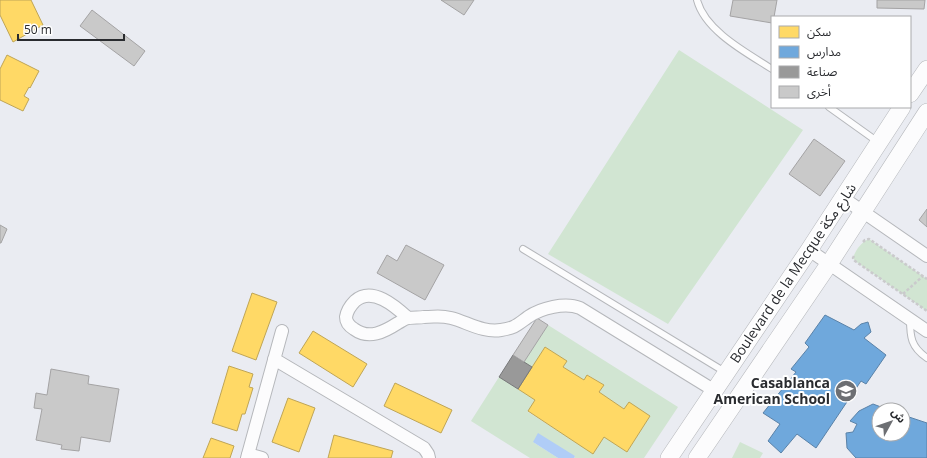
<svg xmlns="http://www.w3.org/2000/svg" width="927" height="458" viewBox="0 0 927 458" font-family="'Open Sans','Noto Sans Arabic',sans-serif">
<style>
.green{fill:#d1e5d2}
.water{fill:#b0cdf7}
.homes{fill:#ffd966;stroke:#bfa556}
.schools{fill:#6fa8dc;stroke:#5a82a8}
.industry{fill:#999;stroke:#777879}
.building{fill:#c9c9c9;stroke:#a4a3a4}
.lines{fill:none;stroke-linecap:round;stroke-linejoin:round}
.lane-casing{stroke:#b5b7bb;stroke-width:8}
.street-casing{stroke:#b5b7bb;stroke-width:14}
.secondary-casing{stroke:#b5b7bb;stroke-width:18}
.path{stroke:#cacacc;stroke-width:2.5;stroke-dasharray:3 2;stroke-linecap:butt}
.lane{stroke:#fcfcfd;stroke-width:6}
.street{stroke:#fcfcfd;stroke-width:12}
.secondary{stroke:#fcfcfd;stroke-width:17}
.labels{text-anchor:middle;stroke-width:4;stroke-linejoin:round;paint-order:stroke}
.street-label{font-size:14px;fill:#292b2f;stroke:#fff}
.poi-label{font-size:14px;font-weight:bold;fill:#292b2f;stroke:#fff;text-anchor:end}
</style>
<rect width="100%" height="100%" fill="#eaecf2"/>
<!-- green -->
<path class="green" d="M 679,50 L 803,130 L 668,324 L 548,254 Z
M 869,239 L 927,279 L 927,311 L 855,261 L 853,258 C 855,251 862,241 869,239 Z
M 548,325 L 678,407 L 644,458 L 574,458 L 575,456 L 533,442 L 558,458 L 530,458 L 471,421 L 499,377 L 535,400 L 528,412 L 593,453 L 604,437 L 627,452 L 650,416 L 624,409 L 599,392 L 604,385 L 588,375 L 584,380 L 563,367 L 567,361 L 545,347 L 532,367 L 524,362 Z
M 740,442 L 763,453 L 760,458 L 732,458 Z"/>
<!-- water -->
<path class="water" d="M 538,433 L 575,456 L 574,458 L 558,458 L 533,442 Z"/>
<!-- homes -->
<path class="homes" d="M 0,0 L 31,0 L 43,25 L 13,42 L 0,15 Z
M 7,55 L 39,71 L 30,88 L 29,87 L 24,96 L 29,99 L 23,111 L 0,100 L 0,69 Z
M 252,293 L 277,302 L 256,360 L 232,351 Z
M 313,331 L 367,364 L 353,387 L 299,353 Z
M 545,347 L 567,361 L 563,367 L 584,380 L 587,375 L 604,385 L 599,392 L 624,409 L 629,402 L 650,416 L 627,452 L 604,437 L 593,454 L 528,411 L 535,400 L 518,389 Z
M 229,366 L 253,374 L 249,387 L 253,388 L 245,414 L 242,414 L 237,431 L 212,423 Z
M 395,383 L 452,410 L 441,433 L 384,406 Z
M 288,398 L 315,408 L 299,452 L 272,442 Z
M 334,435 L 393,451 L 391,458 L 328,458 Z
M 211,438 L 234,446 L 230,458 L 203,458 Z"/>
<!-- schools -->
<path class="schools" d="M 825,315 L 854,330 L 861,324 L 868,322 L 871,332 L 864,338 L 886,355 L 866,384 L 861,381 L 816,448 L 797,434 L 781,453 L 768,441 L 780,424 L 763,413 L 796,372 L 791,369 L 809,347 L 805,343 Z
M 873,404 L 889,410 L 879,410 L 879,434 L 903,434 L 903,415 L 927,423 L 927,458 L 856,458 L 847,448 L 846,433 L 853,432 L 857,424 L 850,421 L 859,411 Z"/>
<!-- industry -->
<path class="industry" d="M 513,355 L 532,367 L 518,389 L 499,377 Z"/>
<!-- building -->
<path class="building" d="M 441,0 L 474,0 L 464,15 Z
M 733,0 L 777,0 L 774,17 L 772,17 L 772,23 L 730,16 Z
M 877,0 L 925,0 L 924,9 L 877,8 Z
M 92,10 L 145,51 L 134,66 L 80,26 Z
M 814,139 L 845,161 L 820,196 L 789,174 Z
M 927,209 L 927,227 L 919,220 Z
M 0,225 L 7,229 L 1,243 L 0,243 Z
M 406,245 L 444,265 L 425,300 L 377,273 L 387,255 L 397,261 Z
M 537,318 L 548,325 L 524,362 L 513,355 Z
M 51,369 L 89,376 L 88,384 L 119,389 L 110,442 L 81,437 L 79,451 L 61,449 L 62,445 L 36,440 L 42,409 L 34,408 L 36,393 L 47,395 Z"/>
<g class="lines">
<!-- lane casing -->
<g class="lane-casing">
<path id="lane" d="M 697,0 C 705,31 747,53 772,69
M 829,107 L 878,142
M 523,249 L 725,372
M 910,319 C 910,337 911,347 927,358"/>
</g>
<!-- street casing -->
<g class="street-casing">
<path id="street" d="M 843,198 L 927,256
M 809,250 L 927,331
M 408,318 C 395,306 372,286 355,301 C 351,305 347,311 346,317 C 346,322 349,326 354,329 C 369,340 384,332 398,323 C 402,321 405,318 409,318 C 414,317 419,318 424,317 C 436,317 439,315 451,318 C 467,322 483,333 501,330 C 515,328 517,325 528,317 C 541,308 565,302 580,308 L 715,391
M 274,359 L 424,448 L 428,454 L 429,458
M 248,454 L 262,458
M 247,458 L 282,331"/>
</g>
<!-- secondary casing -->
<g class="secondary-casing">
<path id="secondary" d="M 910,94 L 927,69
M 669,458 L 809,250 L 902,107
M 697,458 L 829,264 L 927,112"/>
</g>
<!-- path -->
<path class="path" d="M 863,242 L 865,240 L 869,239 L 872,241 L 927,279
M 854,256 L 853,258 L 855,261 L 927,311
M 903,294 L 923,276"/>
<!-- lane -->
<use href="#lane" class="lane"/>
<!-- street -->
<use href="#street" class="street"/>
<!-- secondary -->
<use href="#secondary" class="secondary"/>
</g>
<!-- icons -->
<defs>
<g id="school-disc" transform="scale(1.15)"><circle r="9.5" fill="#6d6f73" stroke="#fff"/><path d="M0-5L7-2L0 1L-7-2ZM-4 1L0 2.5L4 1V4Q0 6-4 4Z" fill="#fff"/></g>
</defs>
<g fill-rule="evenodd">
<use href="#school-disc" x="846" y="391"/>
</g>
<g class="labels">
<!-- street labels -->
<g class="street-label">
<text transform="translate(793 273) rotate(-56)" y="5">Boulevard de la Mecque شارع مكة</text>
</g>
<!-- poi labels -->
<g class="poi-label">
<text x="830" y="388">Casablanca<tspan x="830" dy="16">American School</tspan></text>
</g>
</g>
<!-- legend -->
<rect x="771" y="16" width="140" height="92" fill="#ffffff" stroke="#a9aaac"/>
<rect x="779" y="26" width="20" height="12" fill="#ffd966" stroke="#a9aaac"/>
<text x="807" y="36" font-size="12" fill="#292b2f">سكن</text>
<rect x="779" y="46" width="20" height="12" fill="#6fa8dc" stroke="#a9aaac"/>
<text x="807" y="56" font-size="12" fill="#292b2f">مدارس</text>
<rect x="779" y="66" width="20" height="12" fill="#999999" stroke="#a9aaac"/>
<text x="807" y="76" font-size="12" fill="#292b2f">صناعة</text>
<rect x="779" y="86" width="20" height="12" fill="#c9c9c9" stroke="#a9aaac"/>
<text x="807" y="96" font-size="12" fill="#292b2f">أخرى</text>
<!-- north arrow -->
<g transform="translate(891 422) rotate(50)"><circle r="19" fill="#ffffff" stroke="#a9aaac"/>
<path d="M0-3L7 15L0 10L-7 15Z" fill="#6d6f73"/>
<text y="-6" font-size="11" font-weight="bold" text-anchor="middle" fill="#292b2f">ش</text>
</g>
<!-- scale -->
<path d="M18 34v6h106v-6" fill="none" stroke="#292b2f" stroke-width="2"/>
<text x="24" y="34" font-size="12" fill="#292b2f" stroke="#ffffff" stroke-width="3" paint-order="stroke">50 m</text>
</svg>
